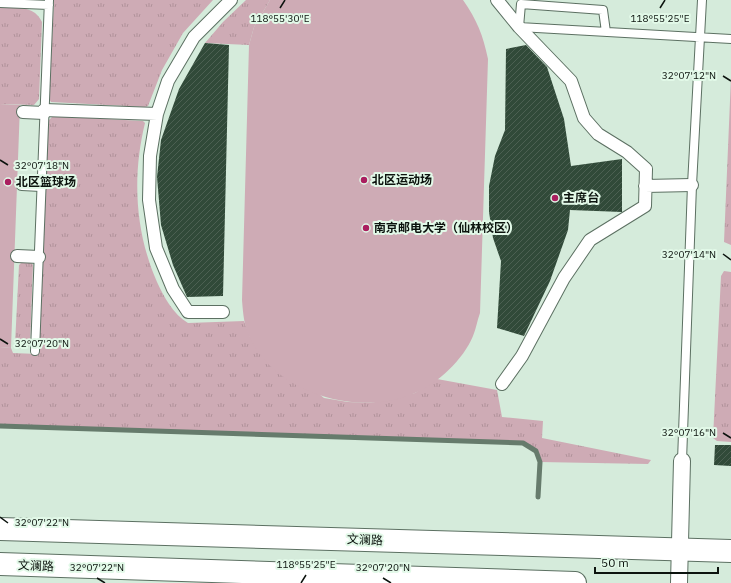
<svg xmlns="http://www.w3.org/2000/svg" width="731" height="583" viewBox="0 0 731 583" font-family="'IBM Plex Sans','Noto Sans SC',sans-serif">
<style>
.grass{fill:url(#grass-tufts)}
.green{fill:#ceabb5}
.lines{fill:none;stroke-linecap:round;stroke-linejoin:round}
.stream{stroke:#667b6c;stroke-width:5}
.building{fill:url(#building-hatch)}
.service-casing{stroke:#5c7062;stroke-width:10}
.pedestrian-casing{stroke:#5c7062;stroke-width:14}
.minor-casing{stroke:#5c7062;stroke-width:18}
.secondary-casing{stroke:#5c7062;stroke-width:24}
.service{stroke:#fff;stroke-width:8}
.pedestrian{stroke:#fff;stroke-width:12}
.minor{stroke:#fff;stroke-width:16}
.secondary{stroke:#fff;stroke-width:22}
.ticks{fill:none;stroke:#0c130e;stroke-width:1.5}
.poi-dot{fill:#aa1e5f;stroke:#e2f9e8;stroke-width:1.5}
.labels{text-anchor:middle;stroke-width:4;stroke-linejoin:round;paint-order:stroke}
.poi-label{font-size:12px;font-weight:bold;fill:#0c130e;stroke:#e2f9e8;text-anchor:start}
.street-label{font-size:12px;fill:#0c130e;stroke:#e2f9e8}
.ticks-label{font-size:10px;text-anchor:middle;fill:#0c130e;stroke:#e2f9e8;stroke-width:4;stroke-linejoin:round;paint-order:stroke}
</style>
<defs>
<pattern id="grass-tufts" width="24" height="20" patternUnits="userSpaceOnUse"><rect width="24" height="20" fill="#ceabb5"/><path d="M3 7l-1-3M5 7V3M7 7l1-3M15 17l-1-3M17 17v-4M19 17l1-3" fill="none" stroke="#b0929a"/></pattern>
<pattern id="building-hatch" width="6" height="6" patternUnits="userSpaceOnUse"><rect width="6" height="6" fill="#314a39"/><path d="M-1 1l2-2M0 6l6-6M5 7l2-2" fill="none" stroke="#4c6052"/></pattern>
</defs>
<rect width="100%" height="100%" fill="#d5ebdb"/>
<!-- grass -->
<path class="grass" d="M 54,0 L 213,0 L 183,33 L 162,70 L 148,106 L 145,107 L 51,102 L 49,99 Z
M 246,0 L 270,0 L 254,27 L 249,45 L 205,43 L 223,22 Z
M 0,8 C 17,8 34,5 42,22 L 39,99 L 34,105 L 0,104 Z
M 731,77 L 731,245 L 724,242 Z
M 53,116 L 143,121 L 145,123 C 132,176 135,232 157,282 C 164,297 173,314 188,323 L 244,321 L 250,337 L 324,398 L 348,402 L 371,403 L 415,393 L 437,379 L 497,390 L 502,417 L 543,421 L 542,438 L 651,460 L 648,464 L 540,462 L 536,451 L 523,443 L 0,426 L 0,347 L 11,348 L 13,353 L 37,354 L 39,352 L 48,121 Z
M 24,260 L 29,260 L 33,265 L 30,345 L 25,349 L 20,349 L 15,344 L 19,265 Z
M 724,271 L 731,272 L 731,442 L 717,441 L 713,438 L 721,276 Z"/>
<!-- green -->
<path class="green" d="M 270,0 L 463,0 C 477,20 483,35 488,59 L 480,313 C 477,321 476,329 473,336 C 463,360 438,383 415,393 C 359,418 275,394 249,336 C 244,325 243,313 242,300 L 249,45 L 254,27 Z
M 0,104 L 20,105 L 11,348 L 0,347 Z"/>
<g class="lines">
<!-- stream -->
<path class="stream" d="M 0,426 L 523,443 L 536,451 L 540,462 L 538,497"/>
</g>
<!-- building -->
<path class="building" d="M 205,43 L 229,45 L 223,296 L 187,297 L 173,265 L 161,225 L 157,177 L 161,140 L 179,89 Z
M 526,45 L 547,67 L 564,119 L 571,166 L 622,159 L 622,212 L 570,210 L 568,230 L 550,281 L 524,336 L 497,328 L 501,261 L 493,238 L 489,212 L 489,186 L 495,156 L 505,130 L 506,49 Z
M 715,445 L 731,445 L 731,466 L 714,465 Z"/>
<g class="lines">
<!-- service casing -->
<g class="service-casing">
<path id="service" d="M 0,3 L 49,5
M 606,32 L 603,10 L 521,4 L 519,27 L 731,39
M 35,351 L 49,0
M 682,461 L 692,185 L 702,0"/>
</g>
<!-- pedestrian casing -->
<g class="pedestrian-casing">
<path id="pedestrian" d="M 497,0 L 519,27 L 571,81 L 584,118 L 598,134 L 627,152 L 646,169 L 645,206 L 590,240 L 564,278 L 522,356 L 502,384
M 44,110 L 157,114 L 168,81 L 194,37 L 231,0
M 23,112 L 44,113
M 157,114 L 150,156 L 149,200 L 156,248 L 173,289 L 188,312 L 223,312
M 22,184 L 41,185
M 645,186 L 692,185
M 17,256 L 39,257"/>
</g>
<!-- minor casing -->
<g class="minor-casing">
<path id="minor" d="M 679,583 L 682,461"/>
</g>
<!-- secondary casing -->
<g class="secondary-casing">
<path id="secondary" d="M 0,529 L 731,551
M 0,564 L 575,583"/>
</g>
<!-- service -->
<use href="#service" class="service"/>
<!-- pedestrian -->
<use href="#pedestrian" class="pedestrian"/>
<!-- minor -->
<use href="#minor" class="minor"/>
<!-- secondary -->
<use href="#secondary" class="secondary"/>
</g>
<!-- ticks -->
<path class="ticks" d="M 280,8 L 285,0M 660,8 L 665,0M 723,76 L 731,81M 0,160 L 8,165M 723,254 L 731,260M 0,339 L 8,344M 723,433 L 731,438M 0,517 L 8,523M 97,578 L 105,583M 383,578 L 391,583M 301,583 L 306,575"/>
<!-- markers -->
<g class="poi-dot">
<circle cx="364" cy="180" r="4"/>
<circle cx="8" cy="182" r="4"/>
<circle cx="555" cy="198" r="4"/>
<circle cx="366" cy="228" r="4"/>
</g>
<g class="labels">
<!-- poi labels -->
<g class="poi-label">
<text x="372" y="184">北区运动场</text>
<text x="16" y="186">北区篮球场</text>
<text x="563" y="202">主席台</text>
<text x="374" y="232">南京邮电大学（仙林校区）</text>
</g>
<!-- street labels -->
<g class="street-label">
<text transform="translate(365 540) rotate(2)" y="4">文澜路</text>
<text transform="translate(36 566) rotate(2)" y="4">文澜路</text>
</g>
</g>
<g class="ticks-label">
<text x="280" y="22">118°55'30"E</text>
<text x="660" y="22">118°55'25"E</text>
<text x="689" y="79">32°07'12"N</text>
<text x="42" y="169">32°07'18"N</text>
<text x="689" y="258">32°07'14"N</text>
<text x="42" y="347">32°07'20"N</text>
<text x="689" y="436">32°07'16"N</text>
<text x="42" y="526">32°07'22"N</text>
<text x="306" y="568">118°55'25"E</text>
<text x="97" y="571">32°07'22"N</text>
<text x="383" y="571">32°07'20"N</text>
</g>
<!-- scale -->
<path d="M595 567v6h123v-6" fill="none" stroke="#0c130e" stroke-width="2"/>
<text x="601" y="567" font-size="12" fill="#0c130e" stroke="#e2f9e8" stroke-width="3" paint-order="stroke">50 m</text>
</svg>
